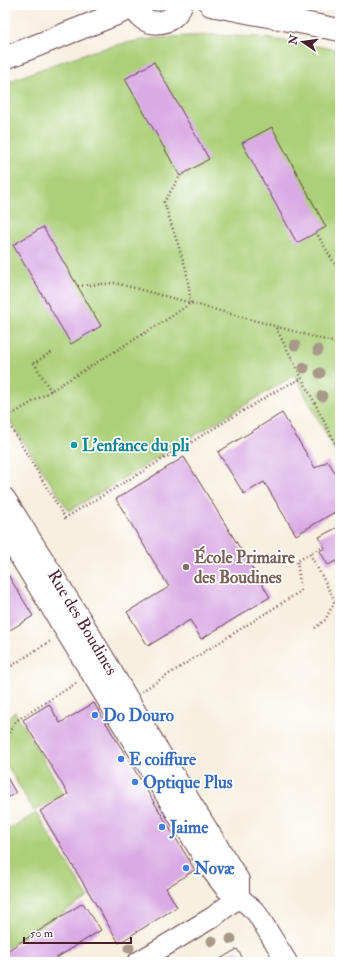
<svg xmlns="http://www.w3.org/2000/svg" width="345" height="967" viewBox="0 0 345 967" font-family="'IM FELL Double Pica',serif">
<style>
.green{fill:#acd079;stroke:#7b7852}
.building{fill:#d9aae4}
.lines{fill:none;stroke-linecap:round;stroke-linejoin:round}
.minor-casing{stroke:#643e46;stroke-width:22}
.major-casing{stroke:#643e46;stroke-width:24}
.path{stroke:#643e46;stroke-width:2.5;stroke-dasharray:1 3;stroke-linecap:butt}
.minor{stroke:#fff;stroke-width:20}
.major{stroke:#fff;stroke-width:22}
.tree{fill:#a89a89}
.culture-dot{fill:#0f9aa8;stroke:#fff;stroke-width:1.5}
.education-dot{fill:#8d6e63;stroke:#fff;stroke-width:1.5}
.shop-dot{fill:#3f7fe0;stroke:#fff;stroke-width:1.5}
.labels{text-anchor:middle;stroke-width:3.5;stroke-linejoin:round;paint-order:stroke}
.culture-label{font-size:17px;font-weight:bold;fill:#0d838f;stroke:#fff;text-anchor:start}
.education-label{font-size:17px;font-weight:bold;fill:#785e54;stroke:#fff;text-anchor:start}
.street-label{font-size:17px;fill:#4a1f2b;stroke:#fff}
.shop-label{font-size:17px;font-weight:bold;fill:#366cbe;stroke:#fff;text-anchor:start}
</style>
<rect width="100%" height="100%" fill="#fff"/>
<filter id="ink" filterUnits="userSpaceOnUse"><feTurbulence type="fractalNoise" baseFrequency=".025" numOctaves="2"/><feDisplacementMap in="SourceGraphic" scale="8" xChannelSelector="R" yChannelSelector="G"/><feConvolveMatrix kernelMatrix="1 2 1 2 8 2 1 2 1" color-interpolation-filters="sRGB"/></filter>
<filter id="wash" filterUnits="userSpaceOnUse"><feTurbulence type="fractalNoise" baseFrequency=".012" numOctaves="4" result="noise"/><feDisplacementMap in="SourceGraphic" scale="16" xChannelSelector="R" yChannelSelector="G"/><feGaussianBlur stdDeviation="0.9" result="paint"/><feColorMatrix in="noise" values="0 0 0 0 0 0 0 0 0 0 0 0 0 0 0 0 0 1.4 0 .05"/><feComposite in="paint" operator="in"/></filter>
<g filter="url(#wash)">
<rect width="100%" height="100%" fill="#f7efdf"/>
<!-- green -->
<path class="green" d="M 214,35 L 259,37 L 340,50 L 340,461 L 295,375 L 69,511 L 10,421 L 5,424 L 5,83 C 46,67 88,50 131,42 C 158,37 186,36 214,35 Z
M 15,712 L 64,794 L 34,811 L 5,762 L 5,715 L 10,716 Z
M 36,813 L 88,897 L 5,949 L 5,832 Z"/>
<g id="blocks">
<!-- building -->
<path class="building" d="M 154,62 L 209,159 L 180,176 L 125,79 Z
M 272,127 L 326,227 L 297,243 L 242,143 Z
M 43,227 L 101,326 L 71,344 L 13,245 Z
M 282,413 L 315,468 L 328,461 L 340,481 L 340,509 L 296,535 L 264,482 L 244,494 L 218,452 Z
M 184,457 L 270,597 L 201,639 L 190,620 L 148,646 L 127,612 L 169,587 L 116,499 Z
M 340,526 L 340,568 L 336,561 L 328,565 L 320,551 L 325,548 L 319,537 Z
M 5,570 L 33,616 L 5,633 Z
M 94,703 L 195,870 L 166,888 L 177,907 L 119,943 L 40,811 L 68,794 L 23,720 L 49,704 L 60,723 Z
M 5,774 L 16,793 L 5,799 Z
M 83,903 L 101,930 L 50,962 L 5,962 L 5,952 Z
M 237,949 L 245,962 L 215,962 Z"/>
</g>
</g>
<g filter="url(#ink)">
<use href="#blocks" fill-opacity="0" stroke="#643e46" stroke-width="1"/>
<g class="lines">
<!-- minor casing -->
<g class="minor-casing">
<path id="minor" d="M 5,498 L 84,624 L 158,749
M 5,529 L 9,539 L 212,871 L 225,888 L 239,897 L 256,912 L 287,962
M 145,745 L 158,749 L 239,880 L 239,897
M 138,962 L 213,917 L 239,897"/>
</g>
<!-- major casing -->
<g class="major-casing">
<path id="major" d="M 133,5 C 142,29 172,28 181,5
M 211,5 L 340,30
M 5,58 L 134,7"/>
</g>
<!-- path -->
<path class="path" d="M 316,232 L 340,273
M 78,286 L 115,283 L 191,303 L 186,269 L 164,202 L 180,176
M 276,328 L 340,452
M 51,391 L 34,363 L 52,352
M 5,415 L 8,417 L 166,320 L 191,303 L 340,344
M 8,417 L 10,426 L 65,518 L 281,388 L 301,379
M 310,554 L 340,610
M 315,628 L 325,620 L 335,601 L 340,598
M 5,670 L 52,640
M 142,691 L 301,591 L 297,561 L 324,546
M 5,740 L 16,721 L 78,682"/>
<!-- minor -->
<use href="#minor" class="minor"/>
<!-- major -->
<use href="#major" class="major"/>
</g>
<!-- trees -->
<g class="tree">
<circle cx="295" cy="345" r="5.5"/>
<circle cx="318" cy="350" r="5.5"/>
<circle cx="304" cy="368" r="5.5"/>
<circle cx="320" cy="373" r="5.5"/>
<circle cx="322" cy="396" r="5.5"/>
<circle cx="231" cy="939" r="5.5"/>
<circle cx="212" cy="941" r="5.5"/>
<circle cx="129" cy="948" r="5.5"/>
</g>
</g>
<!-- markers -->
<circle class="culture-dot" cx="74" cy="445" r="4"/>
<circle class="education-dot" cx="186" cy="567" r="4"/>
<g class="shop-dot">
<circle cx="95" cy="715" r="4"/>
<circle cx="121" cy="759" r="4"/>
<circle cx="135" cy="782" r="4"/>
<circle cx="162" cy="827" r="4"/>
<circle cx="186" cy="868" r="4"/>
</g>
<g class="labels">
<!-- culture labels -->
<g class="culture-label">
<text x="82" y="451">L'enfance du pli</text>
</g>
<!-- education labels -->
<g class="education-label">
<text x="194" y="563">École Primaire<tspan x="194" dy="20">des Boudines</tspan></text>
</g>
<!-- street labels -->
<g class="street-label">
<text transform="translate(83 622) rotate(59)" y="6">Rue des Boudines</text>
</g>
<!-- shop labels -->
<g class="shop-label">
<text x="103" y="721">Do Douro</text>
<text x="129" y="765">E coiffure</text>
<text x="143" y="788">Optique Plus</text>
<text x="170" y="833">Jaime</text>
<text x="194" y="874">Novæ</text>
</g>
</g>
<!-- margin -->
<rect width="345" height="967" fill="none" stroke="#fff" stroke-width="20"/>
<!-- north arrow -->
<g transform="translate(303 42) rotate(283)" stroke="#ffffff" stroke-width="3" paint-order="stroke">
<path d="M0-3L7 15L0 10L-7 15Z" fill="#4a1f2b"/>
<text y="-6" font-size="11" font-weight="bold" text-anchor="middle" fill="#4a1f2b">N</text>
</g>
<!-- scale -->
<path d="M24 937v6h107v-6" fill="none" stroke="#4a1f2b" stroke-width="2"/>
<text x="30" y="937" font-size="12" fill="#4a1f2b" stroke="#ffffff" stroke-width="3" paint-order="stroke">50 m</text>
</svg>
